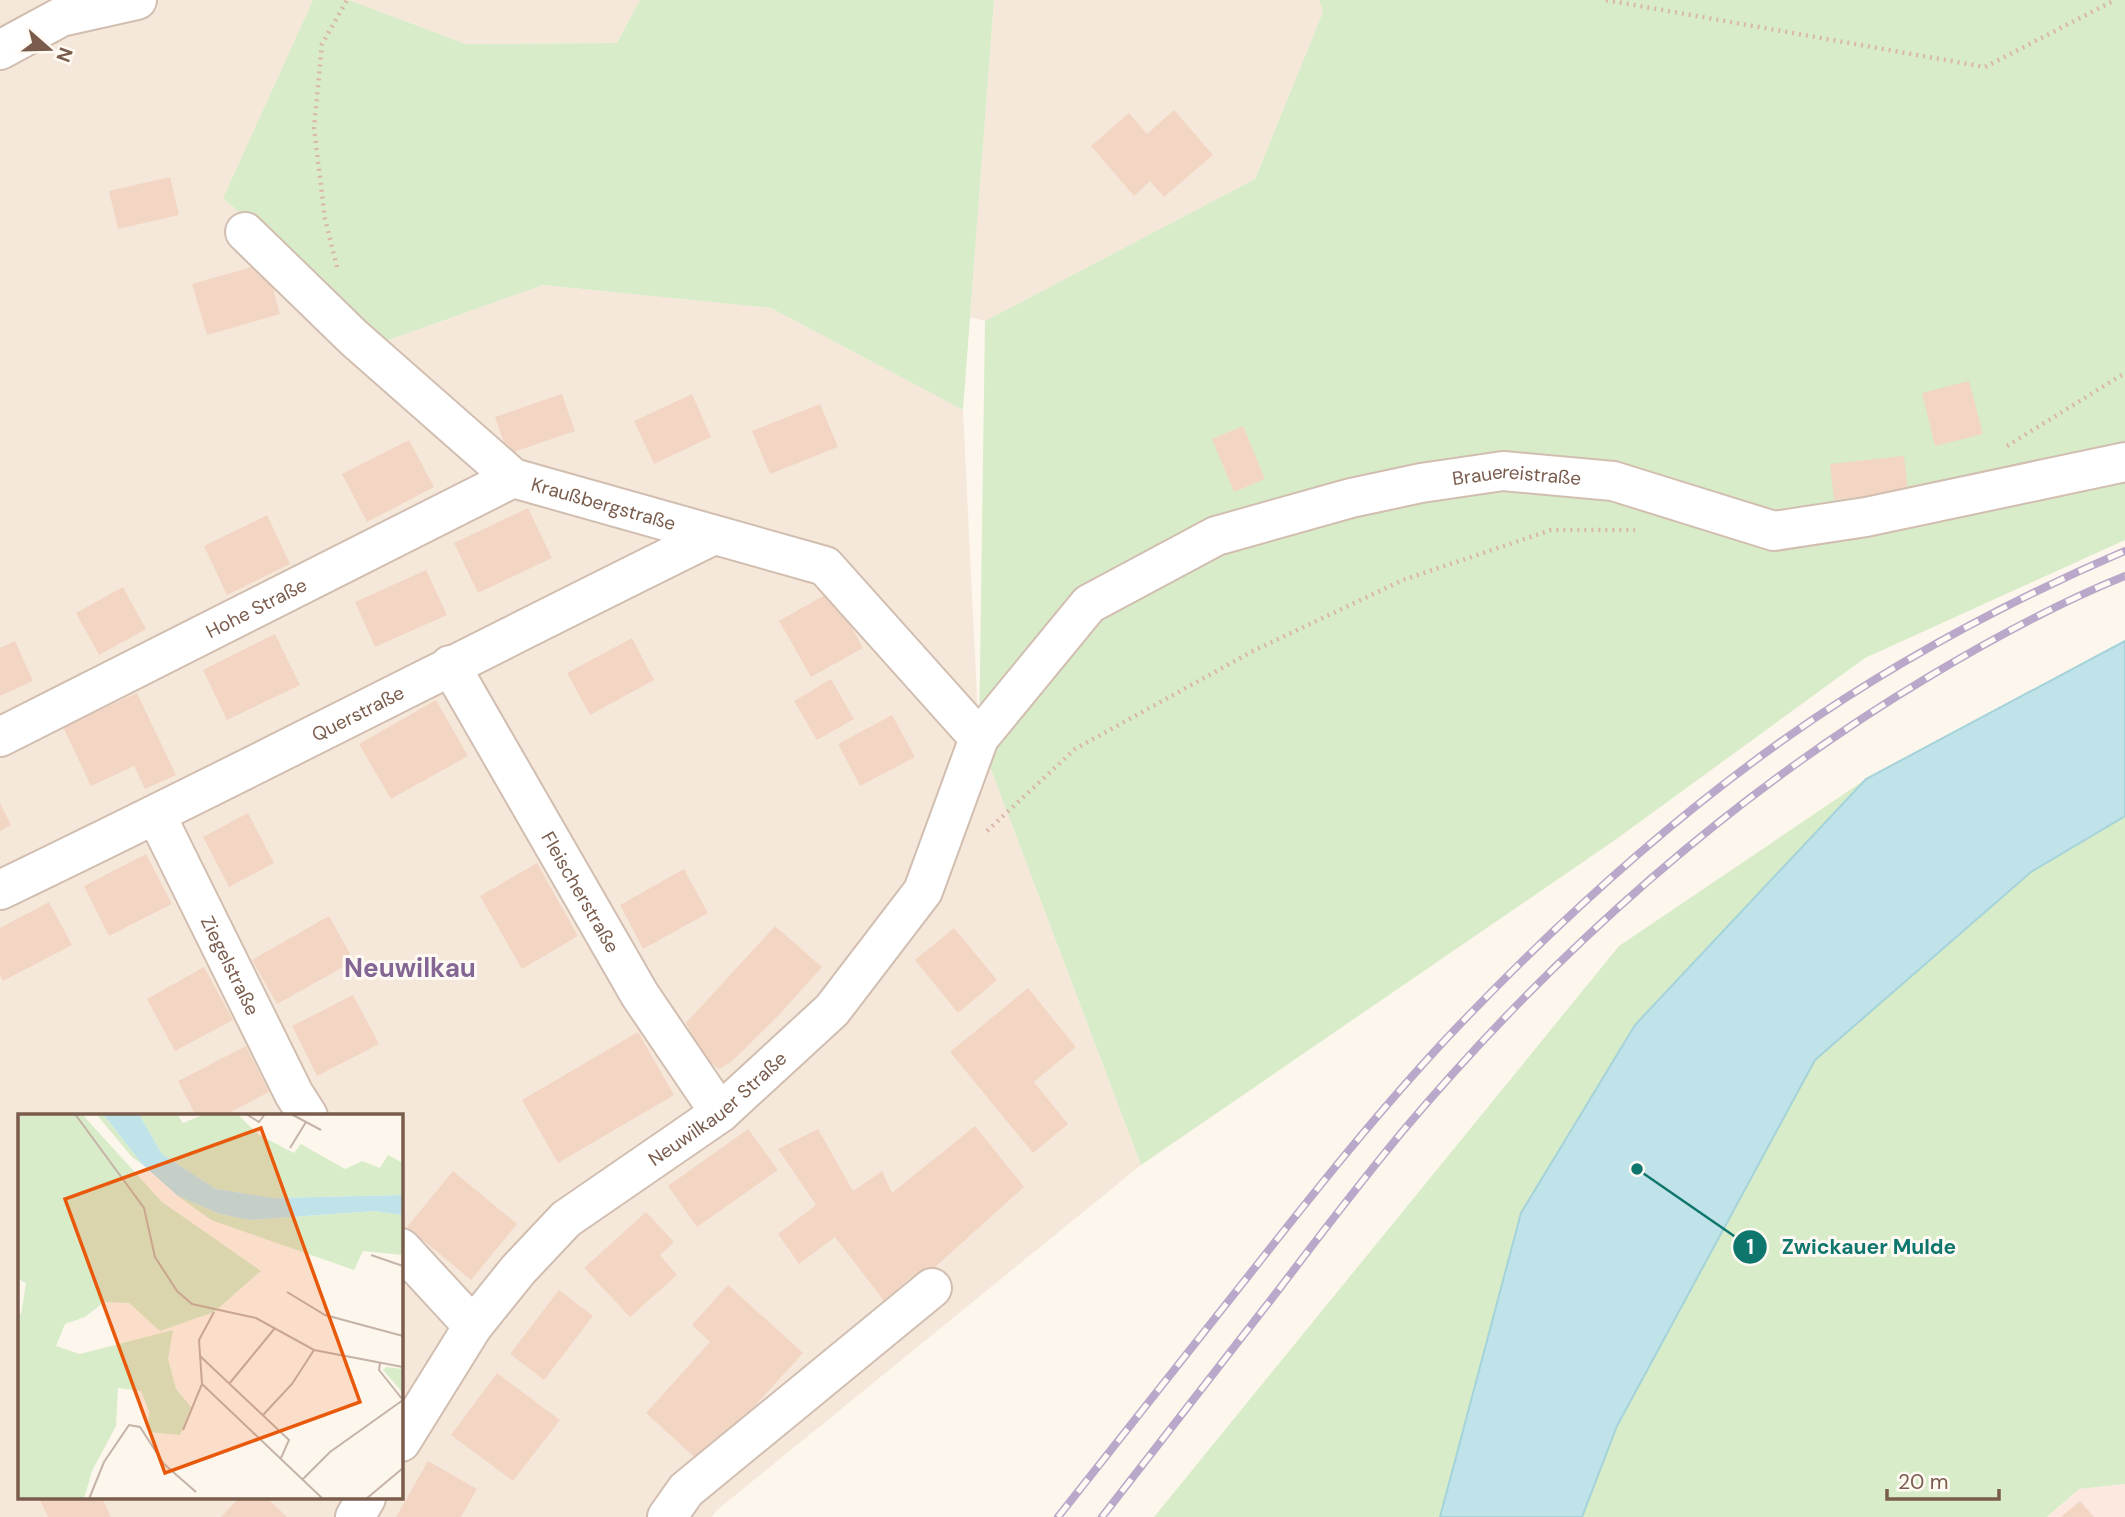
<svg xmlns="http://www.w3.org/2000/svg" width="2125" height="1517" viewBox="0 0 2125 1517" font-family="'DM Sans',sans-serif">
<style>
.residential{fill:#f5e8da;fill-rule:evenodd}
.commercial{fill:#fde8e0}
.green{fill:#d8ecc9}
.water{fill:#bfe3e8;stroke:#a5d3da;stroke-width:2}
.building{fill:#f3d5c3}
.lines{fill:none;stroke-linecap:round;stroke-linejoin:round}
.minor-casing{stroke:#d1beb0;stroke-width:42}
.path{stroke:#d9b8a5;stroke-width:4.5;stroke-dasharray:2 5;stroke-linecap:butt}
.minor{stroke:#fff;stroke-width:38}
.rail-casing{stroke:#b9a8c9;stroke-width:8}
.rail{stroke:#fffaf3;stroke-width:5;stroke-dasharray:16;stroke-linecap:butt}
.labels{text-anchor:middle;stroke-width:6;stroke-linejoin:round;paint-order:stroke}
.street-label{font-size:19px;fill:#7a5c4d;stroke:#fffaf3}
.district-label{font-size:26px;font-weight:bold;fill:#846695;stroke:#fffaf3}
.inset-road{fill:none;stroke:#c5b3a7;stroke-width:2}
.view{fill:#e8590c;fill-opacity:0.15;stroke:#e8590c;stroke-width:3.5}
.inset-edge{fill:none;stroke:#7a5c4d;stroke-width:3.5}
.leader{fill:none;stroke:#0f766e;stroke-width:2.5}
.callout-dot{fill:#0f766e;stroke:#fffaf3;stroke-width:2.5}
.mark-label{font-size:21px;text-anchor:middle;font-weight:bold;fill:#fff}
.callout-label{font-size:21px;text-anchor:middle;font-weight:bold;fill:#0f766e;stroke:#fffaf3;stroke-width:6;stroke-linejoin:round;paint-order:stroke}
</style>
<rect width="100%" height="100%" fill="#fdf6ec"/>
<!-- residential -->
<path class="residential" d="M 0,0 L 313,0 L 223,198 L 386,341 L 543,285 L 771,308 L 963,410 L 979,738 L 1141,1165 L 717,1510 L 712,1517 L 0,1517 ZM 19,1116 L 401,1116 L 401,1498 L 19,1498 Z
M 349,0 L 640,0 L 617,43 L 466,44 Z
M 994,0 L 1319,0 L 1323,12 L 1255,179 L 985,321 L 970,317 Z"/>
<!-- commercial -->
<path class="commercial" d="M 2125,1484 L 2125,1517 L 2048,1517 L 2079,1489 Z"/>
<!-- green -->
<path class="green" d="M 313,0 L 349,0 L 466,44 L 617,43 L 640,0 L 994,0 L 963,410 L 771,308 L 543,285 L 386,341 L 223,198 Z
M 1319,0 L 2125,0 L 2125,540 L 1865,658 L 1615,840 L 1141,1165 L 979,738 L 985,321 L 1255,179 L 1323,12 Z
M 1866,779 L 1635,1025 L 1521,1213 L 1440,1517 L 1154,1517 L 1619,946 Z
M 2125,816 L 2125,1484 L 2079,1489 L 2047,1517 L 1582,1517 L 1617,1426 L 1815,1060 L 2031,872 Z"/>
<!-- water -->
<path class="water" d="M 2125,641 L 2125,816 L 2031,872 L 1815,1060 L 1617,1426 L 1582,1517 L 1440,1517 L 1521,1213 L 1635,1025 L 1866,779 Z"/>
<!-- building -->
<path class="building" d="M 1174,110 L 1213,155 L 1164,197 L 1150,181 L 1134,196 L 1091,146 L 1129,113 L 1147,134 Z
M 170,177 L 179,215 L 118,229 L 109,191 Z
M 266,263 L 280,314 L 207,335 L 192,284 Z
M 1969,381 L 1983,434 L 1935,446 L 1922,393 Z
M 562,394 L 575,431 L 508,454 L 495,417 Z
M 692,394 L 711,437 L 654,464 L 634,421 Z
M 820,404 L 838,447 L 770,474 L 752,431 Z
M 1243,426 L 1265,479 L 1234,492 L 1212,439 Z
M 409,440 L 434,487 L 367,522 L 342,474 Z
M 1904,456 L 1908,491 L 1834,500 L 1830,464 Z
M 528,508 L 552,558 L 478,593 L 454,543 Z
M 267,515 L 290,564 L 227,595 L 204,546 Z
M 426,570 L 447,615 L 375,647 L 355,602 Z
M 123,587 L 146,629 L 99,655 L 76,613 Z
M 832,591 L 863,648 L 811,677 L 779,621 Z
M 275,634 L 300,685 L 227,720 L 203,670 Z
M 632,638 L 654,680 L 590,715 L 567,673 Z
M 15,641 L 33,681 L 0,696 L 0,648 Z
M 831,679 L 854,719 L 817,740 L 794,701 Z
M 137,693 L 176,775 L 145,789 L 134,766 L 91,786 L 63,727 Z
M 436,700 L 468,756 L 391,799 L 359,744 Z
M 892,715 L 915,757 L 860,786 L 838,744 Z
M 0,803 L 11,825 L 0,831 Z
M 248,813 L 274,863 L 229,887 L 203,837 Z
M 146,854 L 172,904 L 109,936 L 84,886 Z
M 537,863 L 578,936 L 522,969 L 480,896 Z
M 684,869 L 708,913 L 643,949 L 620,905 Z
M 49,902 L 72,945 L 3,981 L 0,975 L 0,928 Z
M 329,916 L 354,961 L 277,1004 L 252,960 Z
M 775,926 L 822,967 L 777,1017 L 731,1062 L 719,1069 L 705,1058 L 686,1023 Z
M 954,928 L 997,980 L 958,1013 L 915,960 Z
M 204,967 L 233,1020 L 175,1051 L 147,999 Z
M 1028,988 L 1076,1047 L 1034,1082 L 1068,1124 L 1033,1153 L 950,1052 Z
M 353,995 L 379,1044 L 317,1076 L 292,1026 Z
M 638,1032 L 674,1095 L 558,1163 L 522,1100 Z
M 246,1046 L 269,1092 L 223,1116 L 196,1116 L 178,1081 Z
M 975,1126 L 1024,1187 L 916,1284 L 911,1277 L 884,1301 L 835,1237 L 799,1264 L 778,1234 L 816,1205 L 778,1149 L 818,1129 L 853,1191 L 882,1171 L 892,1193 Z
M 748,1129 L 778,1170 L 697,1227 L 668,1186 Z
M 453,1171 L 517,1224 L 471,1280 L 407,1227 Z
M 646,1212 L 674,1242 L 660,1255 L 677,1275 L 630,1317 L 584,1268 Z
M 728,1285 L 803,1353 L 702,1464 L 646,1413 L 710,1342 L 692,1325 Z
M 559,1290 L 593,1316 L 544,1380 L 510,1354 Z
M 497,1373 L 560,1420 L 513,1481 L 451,1435 Z
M 428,1461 L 477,1489 L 461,1517 L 396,1517 Z
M 39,1498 L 102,1498 L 111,1517 L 48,1517 Z
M 239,1498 L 267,1498 L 287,1517 L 221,1517 Z
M 2080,1501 L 2094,1517 L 2061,1517 Z"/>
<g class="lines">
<!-- minor casing -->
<g class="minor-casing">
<g id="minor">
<path d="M 0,50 L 61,17 L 137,0"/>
<path id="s1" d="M 245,232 L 354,338 L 513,478 L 825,566 L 979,738"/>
<path id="s2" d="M 450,665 L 640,995 L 720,1113"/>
<path id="s3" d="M 0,737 L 513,478"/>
<path id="s4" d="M 156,815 L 294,1094 L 308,1116"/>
<path id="s5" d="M 0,890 C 240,775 476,652 714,535"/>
<path d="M 401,1248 L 473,1326"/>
<path id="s6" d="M 401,1442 L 473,1326 L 518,1270 L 566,1219 L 720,1113 L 832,1010 L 923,891 L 979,738 L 1089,604 L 1216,536 L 1351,498 L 1421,483 L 1503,471 L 1613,481 L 1774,531 L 1866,517 L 2125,462"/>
<path d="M 355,1517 L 366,1498"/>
<path d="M 667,1517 L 686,1490 L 932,1288"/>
</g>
</g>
<!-- path -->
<path class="path" d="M 1606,0 L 1985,67 L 2115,0
M 337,267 L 325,219 L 314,128 L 322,44 L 347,0
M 2007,446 L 2125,373
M 987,831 L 1075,749 L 1253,651 L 1403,580 L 1551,530 L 1635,530"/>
<!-- minor -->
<use href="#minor" class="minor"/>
<!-- rail casing -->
<g class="rail-casing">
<path id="rail" d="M 1058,1517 C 1123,1435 1188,1352 1253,1270 C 1315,1191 1378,1112 1446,1039 C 1549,930 1663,825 1786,738 C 1891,664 2006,602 2125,551
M 1102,1517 C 1161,1441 1221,1364 1280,1288 C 1320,1235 1360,1183 1402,1132 C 1553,953 1729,796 1930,676 C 1992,639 2058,603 2125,576"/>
</g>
<!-- rail -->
<use href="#rail" class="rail"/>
</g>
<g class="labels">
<!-- street labels -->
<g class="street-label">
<text dy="7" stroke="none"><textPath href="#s6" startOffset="1556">Brauereistraße</textPath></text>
<text dy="7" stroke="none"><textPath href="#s1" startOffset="458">Kraußbergstraße</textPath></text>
<text dy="7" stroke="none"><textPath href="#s3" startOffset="287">Hohe Straße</textPath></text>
<text dy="7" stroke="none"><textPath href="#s5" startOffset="399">Querstraße</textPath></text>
<text dy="7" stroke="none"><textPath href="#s2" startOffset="262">Fleischerstraße</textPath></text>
<text dy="7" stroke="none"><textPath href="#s4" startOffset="168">Ziegelstraße</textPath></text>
<text dy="7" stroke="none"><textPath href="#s6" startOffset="466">Neuwilkauer Straße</textPath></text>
</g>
<!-- district labels -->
<g class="district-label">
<text x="410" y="977">Neuwilkau</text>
</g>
</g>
<!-- overview -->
<g transform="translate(18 1114)">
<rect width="385" height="385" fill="#fdf6ec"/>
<path d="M 0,0 L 64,0 L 144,88 L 243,157 L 196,198 L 142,217 L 111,189 L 86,188 L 67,203 L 47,210 L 38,232 L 62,240 L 155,216 L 150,245 L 158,275 L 173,293 L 162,321 L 130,318 L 131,297 L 123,277 L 100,274 L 98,312 L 74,357 L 66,385 L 0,385 L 0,198 L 3,201 L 8,169 L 0,165 ZM 78,0 L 85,0 L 124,50 L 114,43 ZM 121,0 L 159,0 L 165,9 L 187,0 L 219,0 L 241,21 L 276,39 L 283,30 L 327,55 L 344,47 L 362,54 L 370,41 L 385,49 L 385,81 L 255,84 L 198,75 L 144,40 ZM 160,82 L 202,100 L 232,106 L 356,97 L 385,101 L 385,141 L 345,137 L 336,156 L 193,106 ZM 368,253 L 385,255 L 384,278 L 365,256 Z" fill="#d8ecc9"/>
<path d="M 85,0 L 121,0 L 144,40 L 198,75 L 255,84 L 385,81 L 385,101 L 356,97 L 232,106 L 202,100 L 160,82 L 124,50 Z" fill="#bfe3e8"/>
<path class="inset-road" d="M 57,0 L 126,94 L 137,143 L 159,177 L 174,190 L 238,204 L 296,236 L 385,253M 228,0 L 241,8 L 247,0M 273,0 L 303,16M 272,34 L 288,8M 353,141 L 385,152M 269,178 L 307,201 L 385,222M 182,242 L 271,326 L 263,344M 362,249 L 361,256 L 385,286M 184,270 L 305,385M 211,270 L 257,214M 245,301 L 274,270 L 296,236M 165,316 L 184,270 L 181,226 L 196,198M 285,365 L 312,338 L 385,286M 71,385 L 86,348 L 111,311 L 122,313 L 146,350 L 178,378M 348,385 L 385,354"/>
<path class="view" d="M 243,14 L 342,288 L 147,359 L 47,85 Z"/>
<rect width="385" height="385" class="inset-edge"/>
</g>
<!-- callouts -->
<path class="leader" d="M1637 1169L1750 1247"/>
<g class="callout-dot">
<circle cx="1637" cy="1169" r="7"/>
<circle cx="1750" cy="1247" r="18"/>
</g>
<g class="mark-label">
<text x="1750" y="1254">1</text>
</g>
<g class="callout-label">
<text x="1869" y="1254">Zwickauer Mulde</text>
</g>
<!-- north arrow -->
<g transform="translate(49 49) rotate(110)" stroke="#fffaf3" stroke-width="5" paint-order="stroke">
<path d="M0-5L12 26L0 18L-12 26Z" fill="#7a5c4d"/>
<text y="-10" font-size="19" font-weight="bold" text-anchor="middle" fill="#7a5c4d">N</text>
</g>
<!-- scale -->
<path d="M1887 1489v10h112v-10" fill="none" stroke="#7a5c4d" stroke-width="3.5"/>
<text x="1898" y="1489" font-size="21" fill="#7a5c4d" stroke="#fffaf3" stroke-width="5" paint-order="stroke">20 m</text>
</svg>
